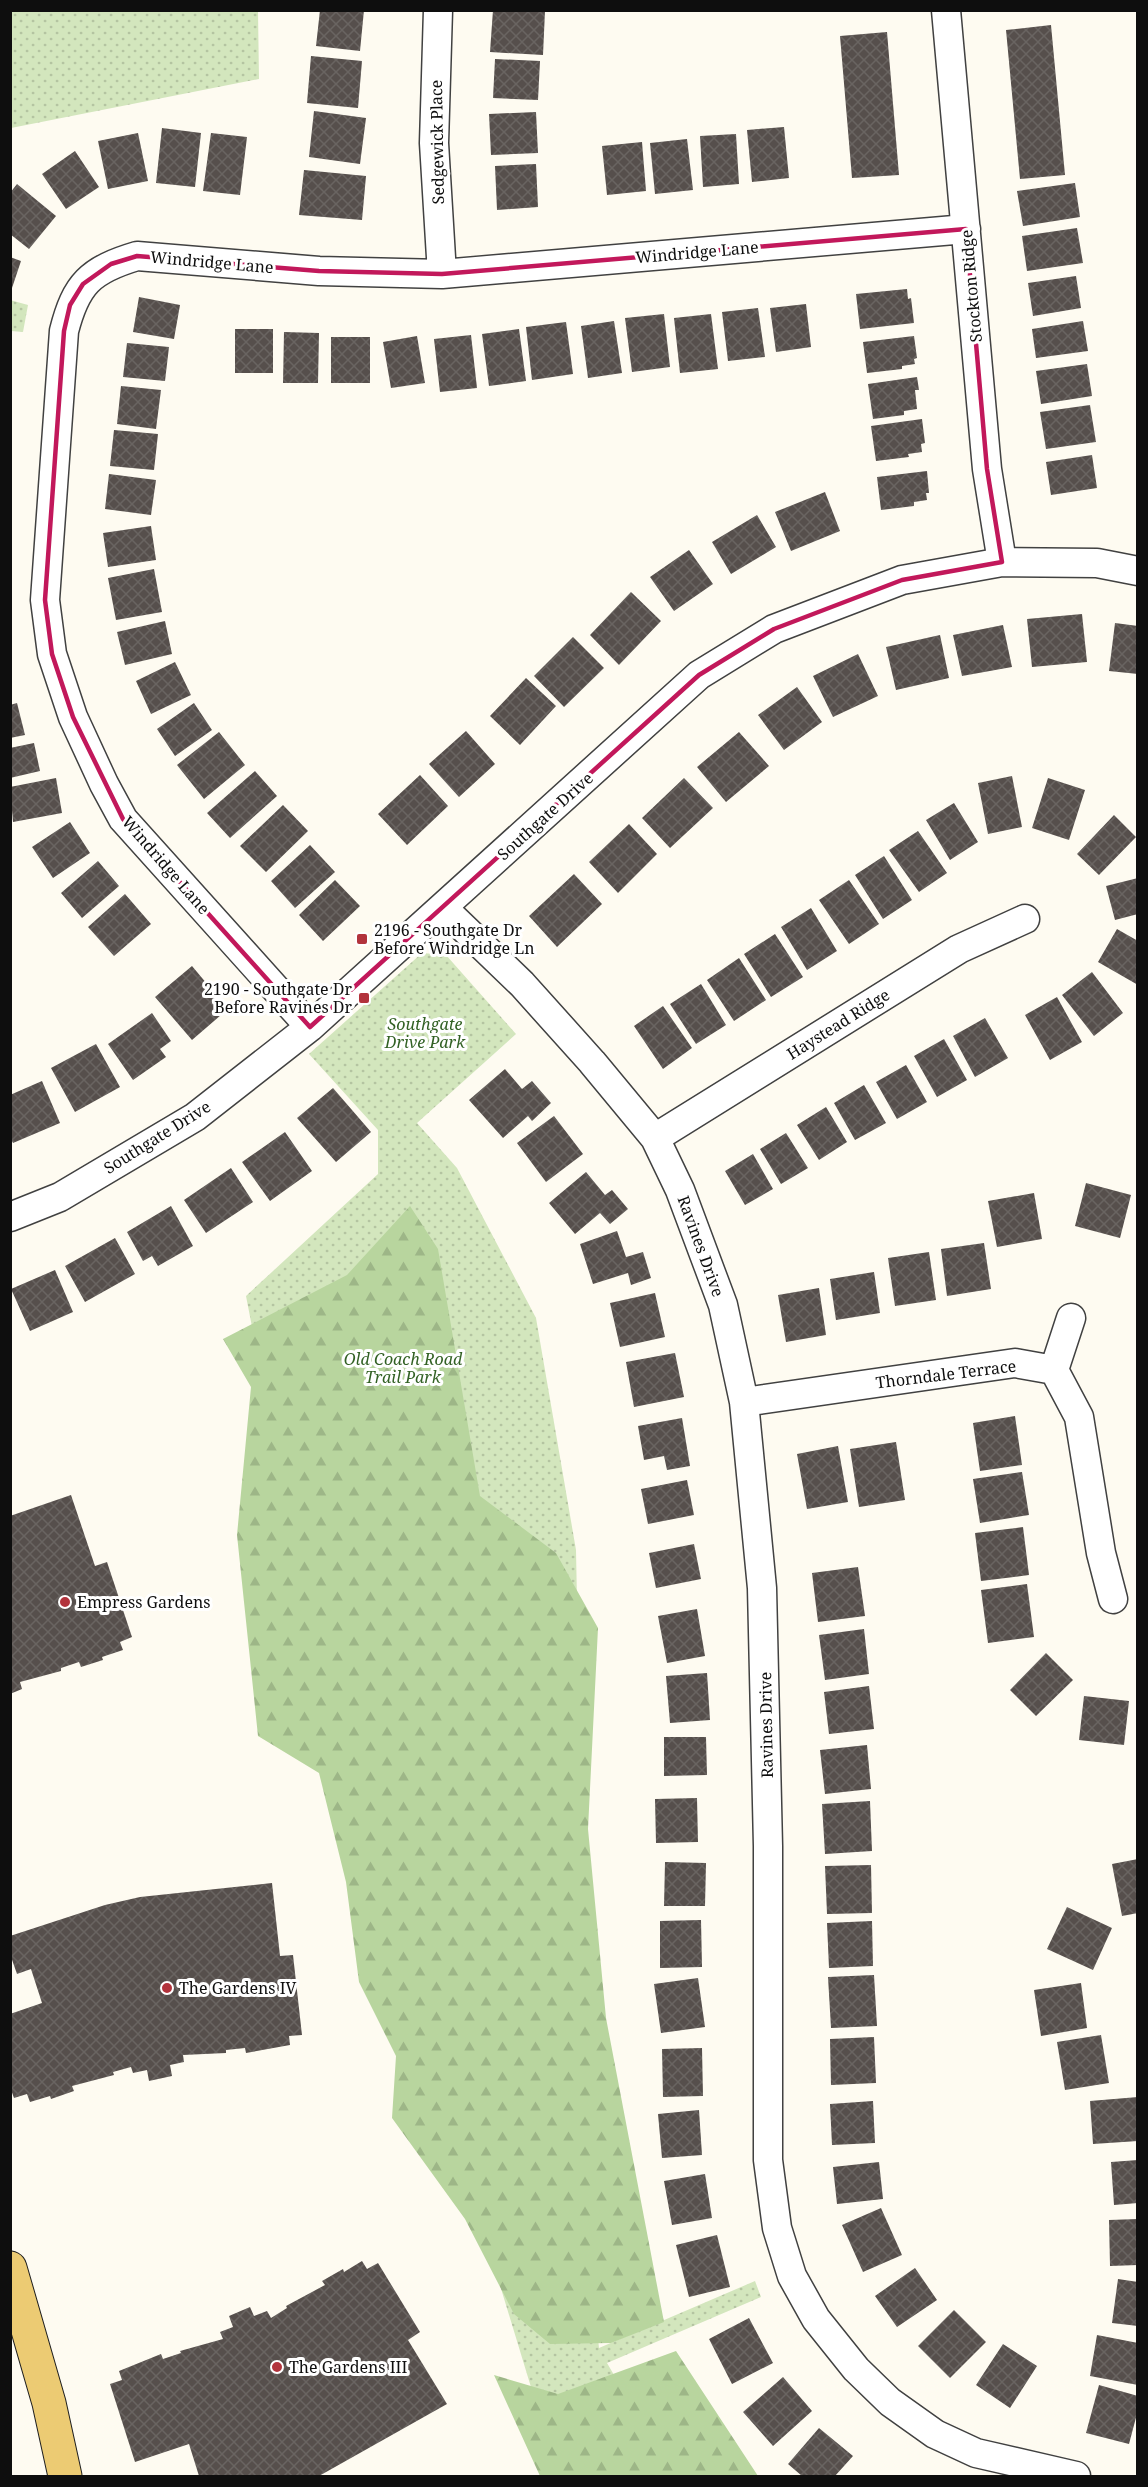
<svg xmlns="http://www.w3.org/2000/svg" width="1148" height="2487" viewBox="0 0 1148 2487" font-family="'Noto Serif',serif">
<style>
.grass{fill:url(#grass-dots)}
.forest{fill:url(#forest-firs)}
.building{fill:url(#building-cross-hatch)}
.lines{fill:none;stroke-linecap:round;stroke-linejoin:round}
.minor-casing{stroke:#414141;stroke-width:31}
.major-casing{stroke:#1f1f1f;stroke-width:35}
.minor{stroke:#fff;stroke-width:28}
.major{stroke:#eccb73;stroke-width:33}
.marked{fill:none;stroke:#c2185b;stroke-width:4.5;stroke-linejoin:round}
.poi-dot{fill:#b2333c;stroke:#fff;stroke-width:2}
.labels{text-anchor:middle;stroke-width:6;stroke-linejoin:round;paint-order:stroke}
.street-label{font-size:16px;fill:#0e0e0e;stroke:#fff}
.poi-label{font-size:16px;fill:#0e0e0e;stroke:#fff;text-anchor:start}
.park-label{font-size:16px;font-style:italic;fill:#326124;stroke:#fff}
</style>
<defs>
<pattern id="grass-dots" width="8" height="8" patternUnits="userSpaceOnUse" patternTransform="scale(1.5)"><rect width="8" height="8" fill="#d3e6bd"/><path d="M2 2h.1M6 6h.1" fill="none" stroke="#b4c4a1" stroke-width="1.8" stroke-linecap="round"/></pattern>
<pattern id="forest-firs" width="22" height="20" patternUnits="userSpaceOnUse" patternTransform="scale(1.5)"><rect width="22" height="20" fill="#b8d59e"/><path d="M5 1l3.5 6h-7zM16 11l3.5 6h-7z" fill="#9db687"/></pattern>
<pattern id="building-cross-hatch" width="8" height="8" patternUnits="userSpaceOnUse" patternTransform="scale(1.5)"><rect width="8" height="8" fill="#564f4c"/><path d="M0 0l8 8M0 8l8-8" fill="none" stroke="#696461"/></pattern>
</defs>
<rect width="100%" height="100%" fill="#fefbf1"/>
<!-- grass -->
<path class="grass" d="M 11,10 L 258,11 L 259,79 L 11,128 Z
M 10,300 L 28,305 L 23,332 L 11,331 Z
M 422,953 L 446,955 L 516,1034 L 417,1123 L 457,1168 L 536,1318 L 576,1550 L 590,2257 L 599,2348 L 755,2281 L 761,2297 L 607,2363 L 673,2476 L 558,2476 L 329,1723 L 246,1296 L 378,1174 L 378,1130 L 309,1054 Z"/>
<!-- forest -->
<path class="forest" d="M 410,1206 L 438,1249 L 480,1496 L 556,1553 L 598,1628 L 588,1829 L 606,2018 L 664,2322 L 611,2343 L 550,2344 L 514,2314 L 465,2219 L 392,2118 L 396,2056 L 359,1982 L 346,1882 L 319,1773 L 258,1736 L 237,1535 L 251,1387 L 223,1339 L 347,1275 Z
M 676,2351 L 758,2476 L 540,2476 L 494,2375 L 558,2394 Z"/>
<!-- building -->
<path class="building" d="M 320,10 L 364,10 L 360,51 L 316,46 Z
M 493,10 L 545,11 L 543,55 L 490,52 Z
M 1051,25 L 1065,175 L 1020,179 L 1006,30 Z
M 887,32 L 899,175 L 852,178 L 840,36 Z
M 311,56 L 362,61 L 358,108 L 307,103 Z
M 495,59 L 540,61 L 538,100 L 493,98 Z
M 314,111 L 366,118 L 360,164 L 309,157 Z
M 536,112 L 538,153 L 491,155 L 489,114 Z
M 784,127 L 789,178 L 752,182 L 747,130 Z
M 162,128 L 201,133 L 195,187 L 156,183 Z
M 138,133 L 148,181 L 108,189 L 98,141 Z
M 211,133 L 247,137 L 240,195 L 203,191 Z
M 736,134 L 739,184 L 703,187 L 700,136 Z
M 687,139 L 693,190 L 655,194 L 650,143 Z
M 642,142 L 646,191 L 607,195 L 602,146 Z
M 75,151 L 99,187 L 66,209 L 42,174 Z
M 536,164 L 538,207 L 497,210 L 495,166 Z
M 304,170 L 366,176 L 362,220 L 299,215 Z
M 1075,183 L 1080,217 L 1023,226 L 1017,191 Z
M 17,184 L 56,216 L 29,249 L 10,234 L 10,193 Z
M 1077,228 L 1083,263 L 1027,271 L 1022,236 Z
M 10,257 L 21,261 L 11,291 L 10,291 Z
M 1076,276 L 1081,308 L 1033,316 L 1028,283 Z
M 907,289 L 908,299 L 911,298 L 914,323 L 860,329 L 856,294 Z
M 139,297 L 180,305 L 174,339 L 133,332 Z
M 806,304 L 811,347 L 776,352 L 770,308 Z
M 758,308 L 765,357 L 728,361 L 722,312 Z
M 664,314 L 670,367 L 632,372 L 625,318 Z
M 711,314 L 718,369 L 680,373 L 674,318 Z
M 614,321 L 622,373 L 588,378 L 581,326 Z
M 1083,321 L 1088,351 L 1036,358 L 1032,329 Z
M 566,322 L 573,374 L 532,380 L 526,327 Z
M 235,329 L 273,329 L 273,373 L 235,373 Z
M 519,329 L 526,381 L 489,386 L 482,334 Z
M 284,332 L 319,333 L 318,383 L 283,383 Z
M 471,335 L 477,388 L 440,392 L 434,339 Z
M 417,336 L 425,383 L 391,388 L 383,342 Z
M 914,336 L 917,358 L 914,359 L 915,364 L 902,366 L 902,369 L 867,373 L 863,342 Z
M 331,337 L 370,337 L 370,383 L 331,383 Z
M 127,343 L 169,347 L 165,381 L 123,377 Z
M 1087,364 L 1092,396 L 1041,404 L 1036,371 Z
M 917,377 L 919,390 L 915,390 L 917,409 L 904,411 L 904,415 L 873,419 L 868,384 Z
M 121,386 L 161,390 L 156,429 L 117,424 Z
M 1090,405 L 1096,442 L 1046,449 L 1040,412 Z
M 922,419 L 925,443 L 921,444 L 922,452 L 908,454 L 909,457 L 876,461 L 871,426 Z
M 114,430 L 158,434 L 154,470 L 110,466 Z
M 1092,455 L 1097,488 L 1051,495 L 1046,462 Z
M 927,471 L 929,493 L 926,493 L 927,500 L 914,502 L 914,506 L 881,510 L 877,477 Z
M 109,474 L 156,480 L 151,515 L 105,509 Z
M 825,492 L 840,531 L 791,551 L 775,512 Z
M 757,515 L 776,547 L 731,574 L 712,542 Z
M 151,526 L 156,560 L 108,567 L 103,533 Z
M 689,550 L 713,584 L 674,611 L 650,577 Z
M 154,569 L 162,612 L 116,620 L 108,578 Z
M 631,592 L 661,621 L 619,665 L 590,635 Z
M 1082,614 L 1087,662 L 1032,667 L 1027,619 Z
M 165,621 L 172,654 L 125,665 L 117,632 Z
M 1115,623 L 1138,626 L 1138,674 L 1109,671 Z
M 1003,625 L 1012,667 L 962,676 L 953,635 Z
M 940,635 L 949,678 L 896,690 L 886,647 Z
M 573,637 L 604,668 L 564,707 L 534,676 Z
M 858,654 L 878,696 L 833,717 L 813,676 Z
M 175,662 L 191,695 L 151,714 L 136,681 Z
M 526,678 L 556,706 L 520,745 L 490,716 Z
M 797,687 L 822,722 L 784,750 L 758,715 Z
M 17,703 L 25,735 L 10,738 L 10,705 Z
M 194,703 L 212,730 L 175,756 L 157,729 Z
M 466,731 L 495,764 L 459,797 L 429,764 Z
M 219,732 L 245,765 L 204,799 L 177,765 Z
M 739,732 L 769,766 L 726,802 L 697,767 Z
M 34,743 L 40,771 L 10,778 L 10,748 Z
M 255,771 L 277,796 L 230,838 L 207,813 Z
M 420,775 L 448,806 L 407,845 L 378,814 Z
M 1012,776 L 1022,827 L 988,834 L 978,783 Z
M 56,778 L 62,813 L 13,822 L 10,787 Z
M 684,778 L 713,808 L 670,848 L 642,818 Z
M 1048,778 L 1085,790 L 1069,840 L 1032,828 Z
M 954,803 L 978,842 L 950,860 L 926,820 Z
M 283,805 L 308,831 L 266,872 L 240,846 Z
M 1114,815 L 1136,837 L 1099,875 L 1077,854 Z
M 70,822 L 90,853 L 53,878 L 32,847 Z
M 629,824 L 657,854 L 618,893 L 589,862 Z
M 918,831 L 947,873 L 919,892 L 889,850 Z
M 310,845 L 335,872 L 295,908 L 271,881 Z
M 884,856 L 912,900 L 883,919 L 855,875 Z
M 98,861 L 119,886 L 82,918 L 61,893 Z
M 574,874 L 602,904 L 557,947 L 529,916 Z
M 1138,878 L 1138,914 L 1115,920 L 1106,886 Z
M 335,880 L 360,906 L 323,941 L 299,915 Z
M 849,880 L 879,924 L 849,944 L 819,900 Z
M 125,894 L 151,924 L 114,956 L 88,927 Z
M 811,908 L 837,951 L 807,970 L 781,927 Z
M 1117,929 L 1138,941 L 1138,985 L 1098,962 Z
M 775,934 L 803,977 L 771,997 L 744,954 Z
M 739,958 L 766,1000 L 734,1021 L 707,980 Z
M 192,966 L 228,1009 L 192,1040 L 155,997 Z
M 1092,972 L 1123,1013 L 1094,1036 L 1062,995 Z
M 701,984 L 726,1025 L 696,1044 L 670,1004 Z
M 1057,997 L 1082,1042 L 1050,1060 L 1025,1015 Z
M 663,1006 L 692,1048 L 663,1069 L 634,1026 Z
M 152,1013 L 171,1041 L 160,1049 L 166,1057 L 133,1080 L 108,1044 Z
M 985,1018 L 1008,1058 L 975,1077 L 953,1036 Z
M 944,1039 L 967,1080 L 937,1097 L 914,1056 Z
M 96,1044 L 120,1087 L 75,1112 L 51,1068 Z
M 906,1065 L 927,1102 L 897,1119 L 876,1082 Z
M 505,1069 L 522,1089 L 532,1081 L 551,1103 L 532,1121 L 528,1116 L 503,1138 L 469,1100 Z
M 42,1081 L 60,1123 L 13,1143 L 10,1137 L 10,1095 Z
M 864,1085 L 886,1123 L 855,1140 L 834,1103 Z
M 333,1088 L 371,1132 L 336,1162 L 297,1118 Z
M 826,1107 L 847,1142 L 819,1160 L 797,1125 Z
M 554,1116 L 583,1154 L 546,1182 L 517,1143 Z
M 285,1132 L 312,1171 L 270,1201 L 242,1162 Z
M 786,1133 L 808,1168 L 781,1184 L 760,1149 Z
M 753,1154 L 773,1189 L 745,1205 L 725,1171 Z
M 231,1168 L 253,1202 L 206,1233 L 184,1200 Z
M 586,1172 L 605,1195 L 612,1190 L 628,1209 L 610,1224 L 600,1213 L 575,1234 L 549,1203 Z
M 1086,1183 L 1131,1195 L 1120,1238 L 1075,1226 Z
M 1034,1193 L 1042,1239 L 997,1247 L 988,1201 Z
M 171,1206 L 193,1246 L 158,1266 L 152,1256 L 143,1261 L 127,1232 Z
M 617,1231 L 626,1257 L 643,1252 L 651,1278 L 631,1285 L 628,1273 L 593,1284 L 580,1244 Z
M 115,1238 L 135,1274 L 85,1302 L 65,1266 Z
M 984,1243 L 991,1289 L 947,1296 L 941,1249 Z
M 929,1252 L 936,1300 L 895,1306 L 888,1258 Z
M 55,1270 L 73,1312 L 30,1331 L 11,1289 Z
M 874,1272 L 880,1313 L 836,1320 L 830,1279 Z
M 819,1288 L 826,1335 L 786,1342 L 778,1295 Z
M 655,1293 L 665,1337 L 620,1347 L 610,1303 Z
M 675,1353 L 684,1397 L 634,1407 L 626,1362 Z
M 1015,1416 L 1022,1465 L 980,1471 L 973,1423 Z
M 682,1418 L 690,1466 L 667,1470 L 664,1456 L 644,1460 L 638,1426 Z
M 896,1442 L 905,1500 L 859,1507 L 850,1449 Z
M 838,1446 L 848,1502 L 807,1509 L 797,1454 Z
M 1022,1472 L 1029,1515 L 980,1523 L 973,1479 Z
M 687,1480 L 694,1515 L 648,1524 L 641,1489 Z
M 71,1495 L 95,1566 L 107,1562 L 132,1637 L 120,1642 L 123,1650 L 102,1657 L 103,1660 L 81,1667 L 79,1662 L 61,1668 L 61,1671 L 20,1682 L 22,1689 L 10,1694 L 10,1516 Z
M 1023,1527 L 1029,1575 L 981,1581 L 975,1533 Z
M 694,1544 L 701,1579 L 656,1588 L 649,1553 Z
M 858,1567 L 865,1616 L 818,1622 L 812,1573 Z
M 1027,1584 L 1034,1637 L 988,1643 L 981,1590 Z
M 697,1609 L 705,1656 L 667,1663 L 658,1616 Z
M 864,1629 L 869,1674 L 825,1680 L 819,1635 Z
M 1046,1653 L 1073,1680 L 1036,1716 L 1010,1690 Z
M 707,1673 L 710,1720 L 670,1723 L 666,1676 Z
M 869,1686 L 874,1729 L 829,1734 L 824,1692 Z
M 1084,1696 L 1129,1701 L 1124,1745 L 1079,1740 Z
M 664,1737 L 706,1737 L 707,1775 L 664,1776 Z
M 867,1745 L 871,1789 L 825,1794 L 820,1750 Z
M 697,1798 L 698,1842 L 656,1843 L 655,1799 Z
M 870,1801 L 872,1851 L 825,1854 L 822,1804 Z
M 1138,1859 L 1138,1913 L 1122,1916 L 1112,1864 Z
M 665,1862 L 706,1863 L 705,1906 L 664,1906 Z
M 871,1865 L 872,1913 L 827,1914 L 825,1866 Z
M 272,1883 L 280,1956 L 293,1955 L 302,2035 L 289,2036 L 290,2045 L 246,2053 L 245,2048 L 226,2050 L 226,2053 L 183,2055 L 184,2062 L 170,2065 L 172,2076 L 149,2081 L 147,2070 L 133,2073 L 131,2067 L 113,2072 L 114,2075 L 72,2086 L 74,2091 L 51,2099 L 50,2096 L 30,2102 L 27,2094 L 14,2098 L 10,2087 L 10,2014 L 42,2003 L 31,1969 L 17,1974 L 10,1954 L 10,1936 L 105,1905 L 140,1897 Z
M 1067,1907 L 1112,1928 L 1093,1970 L 1047,1949 Z
M 701,1920 L 702,1967 L 660,1968 L 660,1921 Z
M 872,1921 L 873,1966 L 829,1968 L 827,1923 Z
M 874,1975 L 877,2026 L 831,2028 L 828,1977 Z
M 698,1978 L 705,2027 L 661,2033 L 654,1984 Z
M 1081,1983 L 1087,2028 L 1041,2036 L 1034,1990 Z
M 1101,2035 L 1109,2083 L 1065,2090 L 1057,2042 Z
M 874,2037 L 876,2083 L 831,2085 L 830,2039 Z
M 702,2048 L 703,2096 L 663,2097 L 662,2049 Z
M 1138,2097 L 1138,2141 L 1093,2144 L 1090,2101 Z
M 873,2101 L 875,2143 L 832,2145 L 830,2104 Z
M 699,2110 L 702,2155 L 662,2158 L 658,2114 Z
M 1138,2160 L 1138,2203 L 1114,2205 L 1111,2162 Z
M 879,2162 L 883,2199 L 837,2204 L 833,2167 Z
M 705,2174 L 712,2218 L 672,2225 L 664,2181 Z
M 881,2208 L 902,2255 L 863,2272 L 842,2225 Z
M 1138,2219 L 1138,2265 L 1110,2266 L 1109,2220 Z
M 717,2235 L 730,2287 L 689,2297 L 676,2245 Z
M 362,2261 L 367,2269 L 378,2263 L 420,2332 L 408,2340 L 447,2404 L 319,2476 L 199,2476 L 189,2444 L 135,2462 L 110,2384 L 122,2380 L 119,2371 L 161,2354 L 163,2359 L 181,2353 L 180,2351 L 223,2339 L 220,2332 L 233,2327 L 229,2316 L 250,2307 L 254,2316 L 267,2311 L 271,2318 L 287,2308 L 286,2306 L 325,2285 L 322,2281 L 343,2269 L 344,2272 Z
M 915,2268 L 937,2300 L 897,2327 L 875,2296 Z
M 1118,2279 L 1138,2282 L 1138,2326 L 1112,2323 Z
M 954,2310 L 986,2342 L 950,2378 L 918,2346 Z
M 749,2318 L 773,2363 L 732,2384 L 709,2339 Z
M 1097,2335 L 1138,2343 L 1138,2385 L 1090,2376 Z
M 1003,2344 L 1037,2366 L 1010,2408 L 976,2385 Z
M 783,2377 L 812,2411 L 773,2446 L 743,2412 Z
M 1099,2385 L 1138,2396 L 1138,2410 L 1129,2444 L 1086,2433 Z
M 819,2428 L 853,2456 L 835,2476 L 802,2476 L 788,2464 Z"/>
<g class="lines">
<!-- minor casing -->
<g class="minor-casing">
<path id="minor" d="M 438,10 L 434,143 L 442,274
M 946,10 L 987,469 L 1002,562
M 443,908 L 522,984 L 592,1062 L 655,1138 L 680,1190 L 723,1305 L 744,1402 L 762,1588 L 768,1846 L 768,2160 L 777,2228 L 792,2276 L 816,2319 L 856,2369 L 890,2402 L 935,2434 L 976,2453 L 1076,2476
M 310,1027 L 123,819 L 104,784 L 73,717 L 52,654 L 45,600 L 64,331 C 76,284 90,270 137,256 L 319,271 L 442,274 L 966,229
M 655,1138 L 959,949 L 1025,919
M 10,1217 L 60,1197 L 195,1117 L 310,1027 L 699,675 L 774,629 L 902,580 L 1002,562 L 1097,563 L 1138,571
M 1054,1370 L 1071,1318
M 744,1402 L 1015,1363 L 1054,1370 L 1079,1417 L 1101,1553 L 1113,1599"/>
</g>
<!-- major casing -->
<g class="major-casing">
<path id="major" d="M 10,2268 L 49,2403 L 65,2476"/>
</g>
<!-- minor -->
<use href="#minor" class="minor"/>
<!-- major -->
<use href="#major" class="major"/>
</g>
<!-- marked area -->
<path class="marked" d="M 966,229 L 987,469 L 1002,562 L 902,580 L 774,629 L 699,675 L 310,1027 L 123,819 L 73,717 L 52,654 L 45,600 L 64,331 L 70,305 L 83,284 L 111,264 L 137,256 L 319,271 L 442,274 Z"/>
<!-- markers -->
<g class="poi-dot">
<rect x="356" y="933" width="12" height="12" rx="3"/>
<rect x="358" y="992" width="12" height="12" rx="3"/>
<circle cx="65" cy="1602" r="6"/>
<circle cx="167" cy="1988" r="6"/>
<circle cx="277" cy="2367" r="6"/>
</g>
<g class="labels">
<!-- street labels -->
<g class="street-label">
<text transform="translate(437 142) rotate(-91)" y="6">Sedgewick Place</text>
<text transform="translate(697 252) rotate(-5)" y="6">Windridge Lane</text>
<text transform="translate(212 262) rotate(5)" y="6">Windridge Lane</text>
<text transform="translate(971 286) rotate(-95)" y="6">Stockton Ridge</text>
<text transform="translate(545 816) rotate(-42)" y="6">Southgate Drive</text>
<text transform="translate(166 865) rotate(49)" y="6">Windridge Lane</text>
<text transform="translate(838 1024) rotate(-32)" y="6">Haystead Ridge</text>
<text transform="translate(157 1137) rotate(-32)" y="6">Southgate Drive</text>
<text transform="translate(701 1246) rotate(70)" y="6">Ravines Drive</text>
<text transform="translate(946 1374) rotate(-7)" y="6">Thorndale Terrace</text>
<text transform="translate(766 1725) rotate(-91)" y="6">Ravines Drive</text>
</g>
<!-- poi labels -->
<g class="poi-label">
<text x="374" y="936">2196 - Southgate Dr<tspan x="374" dy="18">Before Windridge Ln</tspan></text>
<text x="352" y="995" text-anchor="end">2190 - Southgate Dr<tspan x="352" dy="18">Before Ravines Dr</tspan></text>
<text x="77" y="1608">Empress Gardens</text>
<text x="179" y="1994">The Gardens IV</text>
<text x="289" y="2373">The Gardens III</text>
</g>
<!-- park labels -->
<g class="park-label">
<text x="425" y="1030">Southgate<tspan x="425" dy="18">Drive Park</tspan></text>
<text x="403" y="1365">Old Coach Road<tspan x="403" dy="18">Trail Park</tspan></text>
</g>
</g>
<!-- border -->
<rect width="1148" height="2487" fill="none" stroke="#0e0e0e" stroke-width="24"/>
</svg>
